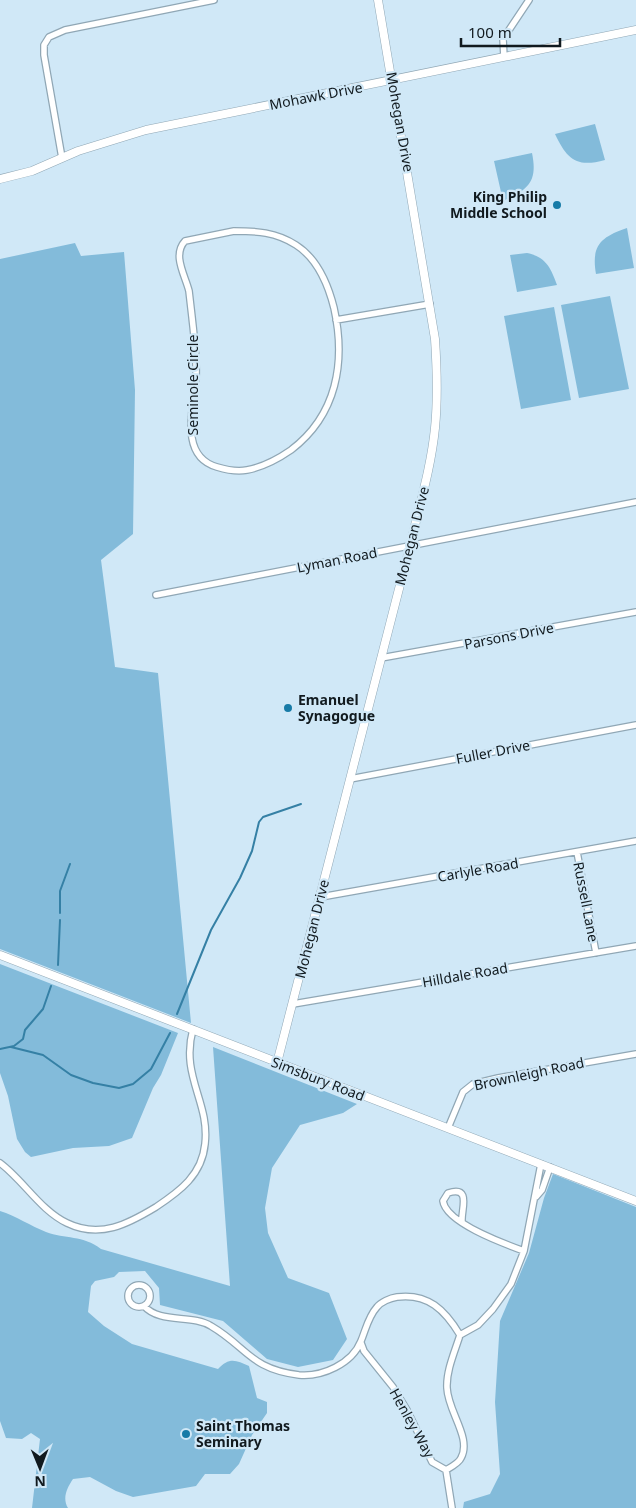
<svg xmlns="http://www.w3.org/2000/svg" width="636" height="1508" viewBox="0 0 636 1508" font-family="'Noto Sans',sans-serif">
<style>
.green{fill:#83bbda}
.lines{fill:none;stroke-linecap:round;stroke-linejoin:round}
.stream{stroke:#3580a5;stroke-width:2}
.street-casing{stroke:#90a7b5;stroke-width:8}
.secondary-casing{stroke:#90a7b5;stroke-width:9}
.street{stroke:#fff;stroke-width:5.5}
.secondary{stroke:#fff;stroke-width:8}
.poi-dot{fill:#177ba7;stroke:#d0e8f7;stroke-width:2}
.labels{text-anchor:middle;stroke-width:4.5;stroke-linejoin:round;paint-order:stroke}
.street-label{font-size:14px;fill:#111a1f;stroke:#d0e8f7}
.poi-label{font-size:14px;font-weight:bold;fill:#111a1f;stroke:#d0e8f7;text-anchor:start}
</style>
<rect width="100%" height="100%" fill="#d0e8f7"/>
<!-- green -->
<path class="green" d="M 595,124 L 605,160 C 576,168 567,159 555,134 Z
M 532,153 C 538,182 528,190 503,201 L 494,161 Z
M 627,228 L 634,268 L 596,274 C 591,245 601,237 627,228 Z
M 75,243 L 81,256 L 124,252 L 135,390 L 133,534 L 101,560 L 115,667 L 158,673 L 191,1023 L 0,949 L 0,259 Z
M 527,253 C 546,257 551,268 557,285 L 517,292 L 510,255 Z
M 610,296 L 629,389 L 579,398 L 561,305 Z
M 554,307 L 571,400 L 521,409 L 504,316 Z
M 0,964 L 178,1033 L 161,1075 L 153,1088 L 132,1138 L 109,1146 L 73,1148 L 31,1157 L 25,1152 L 17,1139 L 8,1096 L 0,1073 Z
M 213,1047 L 357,1104 L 343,1113 L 300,1125 L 272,1168 L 265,1208 L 268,1233 L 288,1278 L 329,1293 L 347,1339 L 333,1360 L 298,1367 L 267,1359 L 223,1321 L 160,1305 L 159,1288 L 145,1271 L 119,1272 L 114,1277 L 95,1281 L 91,1286 L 88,1312 L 104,1326 L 132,1344 L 218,1369 C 229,1357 236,1360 249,1366 L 257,1398 L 267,1402 L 267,1413 L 252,1435 L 239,1464 L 230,1474 L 205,1474 L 196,1486 L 133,1497 L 116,1491 L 90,1477 L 73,1479 C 67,1488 62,1498 68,1508 L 32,1508 L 40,1439 L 31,1433 L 22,1439 L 6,1438 L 0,1421 L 0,1211 C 16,1216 31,1226 46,1232 C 65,1239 83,1235 101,1249 L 230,1286 Z
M 553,1174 L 636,1207 L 636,1508 L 463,1508 L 464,1502 L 490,1494 L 500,1474 L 495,1402 L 500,1321 L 529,1253 L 544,1198 Z"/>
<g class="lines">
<!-- stream -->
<path class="stream" d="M 60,913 L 60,891 L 70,864
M 58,965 L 60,920
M 177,1014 L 211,930 L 240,878 L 252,851 L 259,822 L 263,817 L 301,804
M 11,1047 L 43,1055 L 71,1075 L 93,1083 L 119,1088 L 133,1084 L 151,1069 L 170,1033
M 0,1049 L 14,1046 L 23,1039 L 25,1030 L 43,1009 L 51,986"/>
<!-- street casing -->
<g class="street-casing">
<path id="street" d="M 504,57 L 503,39 L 529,0
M 62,158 L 44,55 L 44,45 L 49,37 L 65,30 L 214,0
M 234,231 C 256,231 276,232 296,245 C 318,259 328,284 334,308 C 346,362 337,415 291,450 C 278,459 263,467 247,470 C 237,472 227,470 217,467 C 178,456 194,406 196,377 C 197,357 194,336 192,317 C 191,308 190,299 189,291 C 185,275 172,255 185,241 Z
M 336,320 L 430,304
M 156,595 L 636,502
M 381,658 L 636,612
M 350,779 L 636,725
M 577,852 L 596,953
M 321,897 L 636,841
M 293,1004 L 636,946
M 448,1128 L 463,1092 L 473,1084 L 498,1078 L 636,1054
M 0,1163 C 23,1180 41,1211 67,1223 C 100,1239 128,1224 156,1207 C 180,1191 202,1175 205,1144 C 210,1102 180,1076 193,1029
M 536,1197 L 542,1190 L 550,1167
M 462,1221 C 461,1210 472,1185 448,1193 L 443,1201 C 446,1223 505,1244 524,1251
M128 1296a11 11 0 1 1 22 0a11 11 0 1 1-22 0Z
M 144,1306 C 160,1324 192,1314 211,1326 C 247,1347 250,1369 299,1375 C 322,1377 352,1364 361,1341 C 366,1329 368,1317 377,1307 C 381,1302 390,1298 397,1297 C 428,1293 445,1310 460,1335 C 455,1351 446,1371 447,1388 C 448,1412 472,1438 461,1458 C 459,1463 451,1467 446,1470 L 432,1462 L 407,1410 L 393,1387 L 364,1351 L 361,1343
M 460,1335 L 478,1325 L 493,1309 L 511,1284 L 524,1251 L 541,1164
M 446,1470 L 452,1508"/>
</g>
<!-- secondary casing -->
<g class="secondary-casing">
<path id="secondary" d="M 0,179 L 32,171 L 78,151 L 146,130 L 636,30
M 0,955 L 636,1201
M 277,1063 L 410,546 C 419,507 431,468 435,428 C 438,398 437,369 435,339 L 378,0"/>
</g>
<!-- street -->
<use href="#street" class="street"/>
<!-- secondary -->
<use href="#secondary" class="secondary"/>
</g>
<!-- markers -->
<g class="poi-dot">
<circle cx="557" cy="205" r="5"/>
<circle cx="288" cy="708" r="5"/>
<circle cx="186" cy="1434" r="5"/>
</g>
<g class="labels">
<!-- street labels -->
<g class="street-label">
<text transform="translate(316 96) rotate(-11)" y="5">Mohawk Drive</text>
<text transform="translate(400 122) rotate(80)" y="5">Mohegan Drive</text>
<text transform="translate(193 385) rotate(-90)" y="5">Seminole Circle</text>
<text transform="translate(412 536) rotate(-76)" y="5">Mohegan Drive</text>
<text transform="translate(337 560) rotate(-11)" y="5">Lyman Road</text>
<text transform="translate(509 636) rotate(-11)" y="5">Parsons Drive</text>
<text transform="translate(493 752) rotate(-11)" y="5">Fuller Drive</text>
<text transform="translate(478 870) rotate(-10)" y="5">Carlyle Road</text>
<text transform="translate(586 902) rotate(79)" y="5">Russell Lane</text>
<text transform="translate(312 929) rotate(-76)" y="5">Mohegan Drive</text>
<text transform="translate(465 975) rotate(-10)" y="5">Hilldale Road</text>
<text transform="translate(529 1074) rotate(-12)" y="5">Brownleigh Road</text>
<text transform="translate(318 1079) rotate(21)" y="5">Simsbury Road</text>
<text transform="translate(412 1423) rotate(61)" y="5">Henley Way</text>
</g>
<!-- poi labels -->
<g class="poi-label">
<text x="547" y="202" text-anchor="end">King Philip<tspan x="547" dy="16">Middle School</tspan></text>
<text x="298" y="705">Emanuel<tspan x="298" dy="16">Synagogue</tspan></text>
<text x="196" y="1431">Saint Thomas<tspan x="196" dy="16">Seminary</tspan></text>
</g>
</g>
<!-- north arrow -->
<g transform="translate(40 1468) rotate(179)" stroke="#d0e8f7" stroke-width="4" paint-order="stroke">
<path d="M0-4L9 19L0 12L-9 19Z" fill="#111a1f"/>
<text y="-8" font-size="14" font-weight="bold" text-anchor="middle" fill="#111a1f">N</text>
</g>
<!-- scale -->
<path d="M461 38v8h99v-8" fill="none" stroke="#111a1f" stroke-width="2.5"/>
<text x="468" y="38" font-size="15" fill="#111a1f" stroke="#d0e8f7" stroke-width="4" paint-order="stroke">100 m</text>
</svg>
